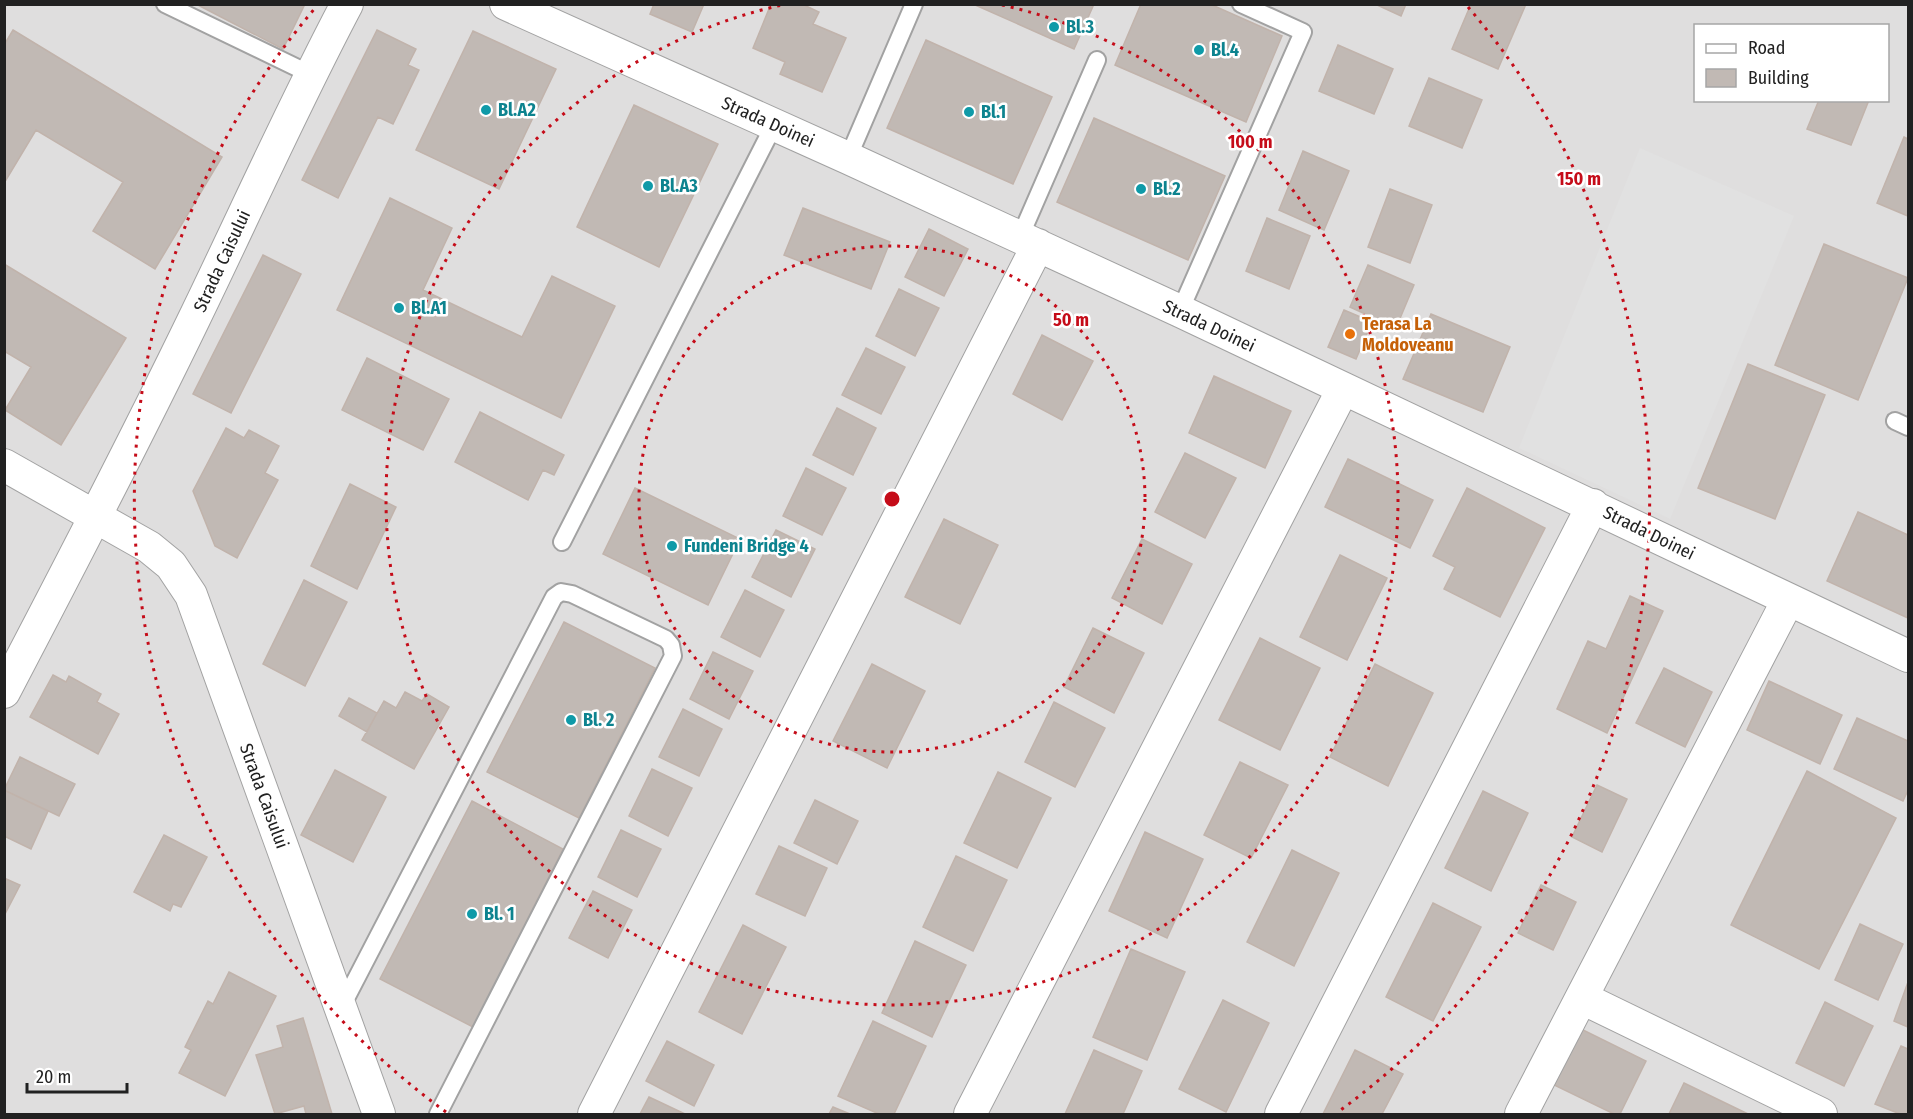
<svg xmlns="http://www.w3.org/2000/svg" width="1913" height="1119" viewBox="0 0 1913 1119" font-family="'Fira Sans Condensed',sans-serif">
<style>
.residential{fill:#dfdede;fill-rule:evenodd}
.parking{fill:#e1e1e1}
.building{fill:#c1b9b4;stroke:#c1b3ab;stroke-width:1.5}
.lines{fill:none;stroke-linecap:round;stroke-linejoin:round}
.lane-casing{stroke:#a2a2a2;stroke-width:20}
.street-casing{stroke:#a2a2a2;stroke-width:34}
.lane{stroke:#fff;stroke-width:16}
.street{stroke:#fff;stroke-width:32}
.ring{fill:none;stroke:#c50c19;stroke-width:3;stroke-dasharray:3 6}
.culture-dot{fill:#0f9aa8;stroke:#fff;stroke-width:2}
.food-dot{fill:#e8710a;stroke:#fff;stroke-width:2}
.labels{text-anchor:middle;stroke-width:5;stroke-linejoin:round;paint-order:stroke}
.culture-label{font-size:18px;font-weight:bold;fill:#0d838f;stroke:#fff;text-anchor:start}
.street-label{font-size:18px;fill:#212121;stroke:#fff}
.food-label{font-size:18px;font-weight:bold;fill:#c56008;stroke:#fff;text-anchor:start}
.centre{fill:#c50c19;stroke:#fff;stroke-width:3}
.ring-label{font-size:18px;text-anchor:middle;font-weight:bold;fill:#c50c19;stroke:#fff;stroke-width:5;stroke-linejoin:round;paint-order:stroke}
</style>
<rect width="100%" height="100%" fill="#f1ede8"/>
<!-- residential -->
<path class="residential" d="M 5,5 L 1908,5 L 1908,1114 L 5,1114 ZM 1696,26 L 1888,26 L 1888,100 L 1696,100 Z"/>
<!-- parking -->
<path class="parking" d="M 1640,148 L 1794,216 L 1670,519 L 1519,448 Z"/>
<!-- building -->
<path class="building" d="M 196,4 L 305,4 L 283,49 Z
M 654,4 L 704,4 L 692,32 L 650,14 Z
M 771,4 L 802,4 L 819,12 L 813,24 L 846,38 L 822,92 L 780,74 L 785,62 L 753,48 Z
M 973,4 L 1094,4 L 1074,49 Z
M 1141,4 L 1210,4 L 1282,36 L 1246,122 L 1115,65 Z
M 1375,4 L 1406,4 L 1401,16 Z
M 1471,4 L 1526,4 L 1498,69 L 1452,49 Z
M 13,30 L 222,157 L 155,269 L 93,231 L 123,182 L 36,130 L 6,180 L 4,179 L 4,45 Z
M 377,30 L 416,49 L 408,65 L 419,70 L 393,124 L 378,117 L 338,198 L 302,180 Z
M 473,31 L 556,69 L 499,189 L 416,150 Z
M 926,40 L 1052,97 L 1013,184 L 887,128 Z
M 1338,45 L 1393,69 L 1374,114 L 1319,91 Z
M 1429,78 L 1482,100 L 1462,148 L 1409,126 Z
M 1819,100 L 1869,100 L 1851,145 L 1807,129 Z
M 634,105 L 718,144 L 659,267 L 577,227 Z
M 1094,118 L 1225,176 L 1188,260 L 1057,202 Z
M 1904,137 L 1908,139 L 1908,216 L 1877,203 Z
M 1303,151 L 1349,171 L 1324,230 L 1279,210 Z
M 1390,189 L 1432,205 L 1410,263 L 1368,247 Z
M 390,198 L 452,228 L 423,290 L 473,314 L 522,337 L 552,276 L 615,306 L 561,418 L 337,310 Z
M 803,208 L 890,242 L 871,289 L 784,255 Z
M 1267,218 L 1310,236 L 1289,289 L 1246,271 Z
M 929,229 L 968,249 L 944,296 L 905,277 Z
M 1824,244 L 1908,278 L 1858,400 L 1775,365 Z
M 263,255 L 301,274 L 231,413 L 193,394 Z
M 4,264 L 126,338 L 61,445 L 5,410 L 31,367 L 4,351 Z
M 1368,265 L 1414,285 L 1396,328 L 1350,307 Z
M 899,289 L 939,308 L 915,356 L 876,336 Z
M 1344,310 L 1372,322 L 1356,359 L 1328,347 Z
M 1431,314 L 1510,347 L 1483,412 L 1403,379 Z
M 1042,335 L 1093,361 L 1062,420 L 1013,394 Z
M 866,348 L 905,367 L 881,414 L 842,395 Z
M 367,358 L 449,399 L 423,450 L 342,410 Z
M 1748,364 L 1825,395 L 1775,519 L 1698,488 Z
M 1214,376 L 1291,411 L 1265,468 L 1189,433 Z
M 837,408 L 876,428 L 853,475 L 813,455 Z
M 480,412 L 564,455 L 554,475 L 543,470 L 528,500 L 455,462 Z
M 226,428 L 244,438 L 249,430 L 279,446 L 265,473 L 278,480 L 237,558 L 215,546 L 193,491 Z
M 1185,453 L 1236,478 L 1205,538 L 1155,512 Z
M 1348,459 L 1433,500 L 1410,548 L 1325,507 Z
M 806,468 L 846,488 L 822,535 L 783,516 Z
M 350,484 L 396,507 L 357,589 L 311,566 Z
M 635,488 L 740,539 L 708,605 L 603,554 Z
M 1467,488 L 1545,528 L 1500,617 L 1444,589 L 1455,567 L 1433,556 Z
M 1858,512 L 1908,535 L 1908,618 L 1827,581 Z
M 944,519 L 998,545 L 960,624 L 905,597 Z
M 776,530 L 815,549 L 791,597 L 752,577 Z
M 1142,539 L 1192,564 L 1162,624 L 1112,598 Z
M 1340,555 L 1387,578 L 1347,660 L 1300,637 Z
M 304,580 L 347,602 L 305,686 L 263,664 Z
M 745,590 L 784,610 L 760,657 L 721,637 Z
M 1630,596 L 1663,611 L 1607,733 L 1557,709 L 1588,641 L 1606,649 Z
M 564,622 L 655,668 L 579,818 L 487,772 Z
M 1093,628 L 1144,653 L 1114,713 L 1064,687 Z
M 1260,638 L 1320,668 L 1280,750 L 1219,720 Z
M 713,652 L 753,671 L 729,719 L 690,699 Z
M 872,664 L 925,691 L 887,768 L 833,741 Z
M 1375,664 L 1433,693 L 1388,786 L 1330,757 Z
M 1664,668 L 1712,692 L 1685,747 L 1636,723 Z
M 53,675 L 66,682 L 69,676 L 101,694 L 97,702 L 119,714 L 98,754 L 30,717 Z
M 1769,681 L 1842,715 L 1820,764 L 1747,730 Z
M 405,692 L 422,701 L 427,694 L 449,707 L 414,769 L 362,740 L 384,701 L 396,708 Z
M 349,698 L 377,713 L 367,732 L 339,716 Z
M 1054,702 L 1105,728 L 1075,787 L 1025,762 Z
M 683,709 L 722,729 L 699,776 L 659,757 Z
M 1857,718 L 1908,741 L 1908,790 L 1903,801 L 1834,769 Z
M 20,757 L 75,784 L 59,816 L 4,790 Z
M 1240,762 L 1288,785 L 1251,858 L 1204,835 Z
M 652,769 L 692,788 L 668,836 L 629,816 Z
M 335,770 L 386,797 L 353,862 L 301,835 Z
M 1807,771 L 1896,818 L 1819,969 L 1731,925 Z
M 998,772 L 1051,798 L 1017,868 L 964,843 Z
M 1597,785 L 1627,799 L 1602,852 L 1572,837 Z
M 4,790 L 48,811 L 31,849 L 4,836 Z
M 1483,791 L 1528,813 L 1491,891 L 1445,868 Z
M 815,800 L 858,821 L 837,864 L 794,843 Z
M 472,801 L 563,849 L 473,1027 L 380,979 Z
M 621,830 L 661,849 L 637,897 L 598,877 Z
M 1145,832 L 1203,859 L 1167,938 L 1109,911 Z
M 164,835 L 207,857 L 181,907 L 173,904 L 170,911 L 134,892 Z
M 779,846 L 827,868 L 805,916 L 756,894 Z
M 1292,850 L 1339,873 L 1294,966 L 1247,942 Z
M 956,856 L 1007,880 L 973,951 L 923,927 Z
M 4,878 L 20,885 L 4,916 Z
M 1541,885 L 1576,902 L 1553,950 L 1518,933 Z
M 593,891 L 632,910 L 608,958 L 569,938 Z
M 1433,903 L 1481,927 L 1433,1021 L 1386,997 Z
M 1860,924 L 1903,944 L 1878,1000 L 1835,980 Z
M 743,925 L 786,947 L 742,1034 L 699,1012 Z
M 915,941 L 966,965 L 932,1037 L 882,1013 Z
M 1131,949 L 1185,972 L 1147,1060 L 1093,1037 Z
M 229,972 L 276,996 L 225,1096 L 179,1073 L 191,1050 L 185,1047 L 208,1001 L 213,1004 Z
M 1908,982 L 1908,1027 L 1894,1021 Z
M 1223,1000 L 1269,1023 L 1226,1112 L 1179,1089 Z
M 1825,1002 L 1873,1026 L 1844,1086 L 1796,1063 Z
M 303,1018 L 332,1114 L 306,1114 L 304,1106 L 275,1114 L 256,1055 L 283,1047 L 277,1026 Z
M 873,1021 L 926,1046 L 894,1114 L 879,1114 L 838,1096 Z
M 1579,1028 L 1646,1061 L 1620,1114 L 1614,1114 L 1552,1084 Z
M 667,1041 L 714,1065 L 694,1106 L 646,1081 Z
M 1901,1046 L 1908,1049 L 1908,1114 L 1900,1114 L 1875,1104 Z
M 1094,1050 L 1142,1071 L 1123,1114 L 1065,1114 Z
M 1355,1050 L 1403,1074 L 1382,1114 L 1323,1114 Z
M 1684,1083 L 1748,1114 L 1669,1114 Z
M 649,1097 L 685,1114 L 640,1114 Z
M 833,1107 L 850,1114 L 829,1114 Z"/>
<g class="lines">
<!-- lane casing -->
<g class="lane-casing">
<path id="lane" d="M 165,4 L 310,74
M 848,158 L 914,4
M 1020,237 L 1097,60
M 1180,311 L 1303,32 L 1241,4
M 1895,421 L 1908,427
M 562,542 L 774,125
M 341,1008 L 554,597 L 561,592 L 572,594 L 666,639 L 671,645 L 673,656 L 438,1114"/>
</g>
<!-- street casing -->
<g class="street-casing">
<path id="street" d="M 506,4 L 848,158 L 1180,311 L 1908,656
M 4,465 L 149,547 L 171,565 L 191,595 L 379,1114
M 4,692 C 69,568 133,445 194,319 C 245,214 292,108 347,4
M 1582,998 L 1821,1114
M 594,1114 L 1038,245
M 970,1114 L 1343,389
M 1281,1114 L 1593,505
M 1521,1114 L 1788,600"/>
</g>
<!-- lane -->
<use href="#lane" class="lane"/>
<!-- street -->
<use href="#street" class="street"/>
</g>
<!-- distance rings -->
<g class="ring">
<circle cx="892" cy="499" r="253"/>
<path d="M1002 5A506 506 0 1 1 782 5"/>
<path d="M446 1112A758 758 0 0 1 316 7M1468 7A758 758 0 0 1 1338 1112"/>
</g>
<!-- markers -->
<g class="culture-dot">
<circle cx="1054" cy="27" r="6"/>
<circle cx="1199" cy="50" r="6"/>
<circle cx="486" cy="110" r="6"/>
<circle cx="969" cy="112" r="6"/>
<circle cx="648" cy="186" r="6"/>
<circle cx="1141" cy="189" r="6"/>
<circle cx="399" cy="308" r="6"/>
<circle cx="672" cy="546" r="6"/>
<circle cx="571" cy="720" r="6"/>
<circle cx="472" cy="914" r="6"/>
</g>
<circle class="food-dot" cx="1350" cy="334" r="6"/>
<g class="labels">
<!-- culture labels -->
<g class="culture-label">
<text x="1066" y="33">Bl.3</text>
<text x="1211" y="56">Bl.4</text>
<text x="498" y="116">Bl.A2</text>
<text x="981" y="118">Bl.1</text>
<text x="660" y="192">Bl.A3</text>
<text x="1153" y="195">Bl.2</text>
<text x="411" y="314">Bl.A1</text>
<text x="684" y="552">Fundeni Bridge 4</text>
<text x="583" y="726">Bl. 2</text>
<text x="484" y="920">Bl. 1</text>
</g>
<!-- street labels -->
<g class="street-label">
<text transform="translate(768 122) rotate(24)" y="6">Strada Doinei</text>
<text transform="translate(222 261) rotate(-65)" y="6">Strada Caisului</text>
<text transform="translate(1209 326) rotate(25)" y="6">Strada Doinei</text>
<text transform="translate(1649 533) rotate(26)" y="6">Strada Doinei</text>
<text transform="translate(264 796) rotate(70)" y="6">Strada Caisului</text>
</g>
<!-- food labels -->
<g class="food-label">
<text x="1362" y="330">Terasa La<tspan x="1362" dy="21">Moldoveanu</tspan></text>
</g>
</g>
<circle cx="892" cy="499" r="9" class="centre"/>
<g class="ring-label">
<text x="1250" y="148">100 m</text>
<text x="1579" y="185">150 m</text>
<text x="1071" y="326">50 m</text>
</g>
<!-- border -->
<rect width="1913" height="1119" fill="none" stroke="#212121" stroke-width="12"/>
<!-- legend -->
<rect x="1694" y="24" width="195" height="78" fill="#ffffff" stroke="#a6a6a6" stroke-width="1.5"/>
<rect x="1706" y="44" width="30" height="9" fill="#ffffff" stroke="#a6a6a6" stroke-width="1.5"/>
<text x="1748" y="54" font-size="18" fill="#212121">Road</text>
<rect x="1706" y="69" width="30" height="18" fill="#c1b9b4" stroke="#a6a6a6" stroke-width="1.5"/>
<text x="1748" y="84" font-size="18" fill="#212121">Building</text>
<!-- scale -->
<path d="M27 1083v9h100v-9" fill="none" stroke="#212121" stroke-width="3"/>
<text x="36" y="1083" font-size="18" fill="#212121" stroke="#ffffff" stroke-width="4.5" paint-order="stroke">20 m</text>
</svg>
